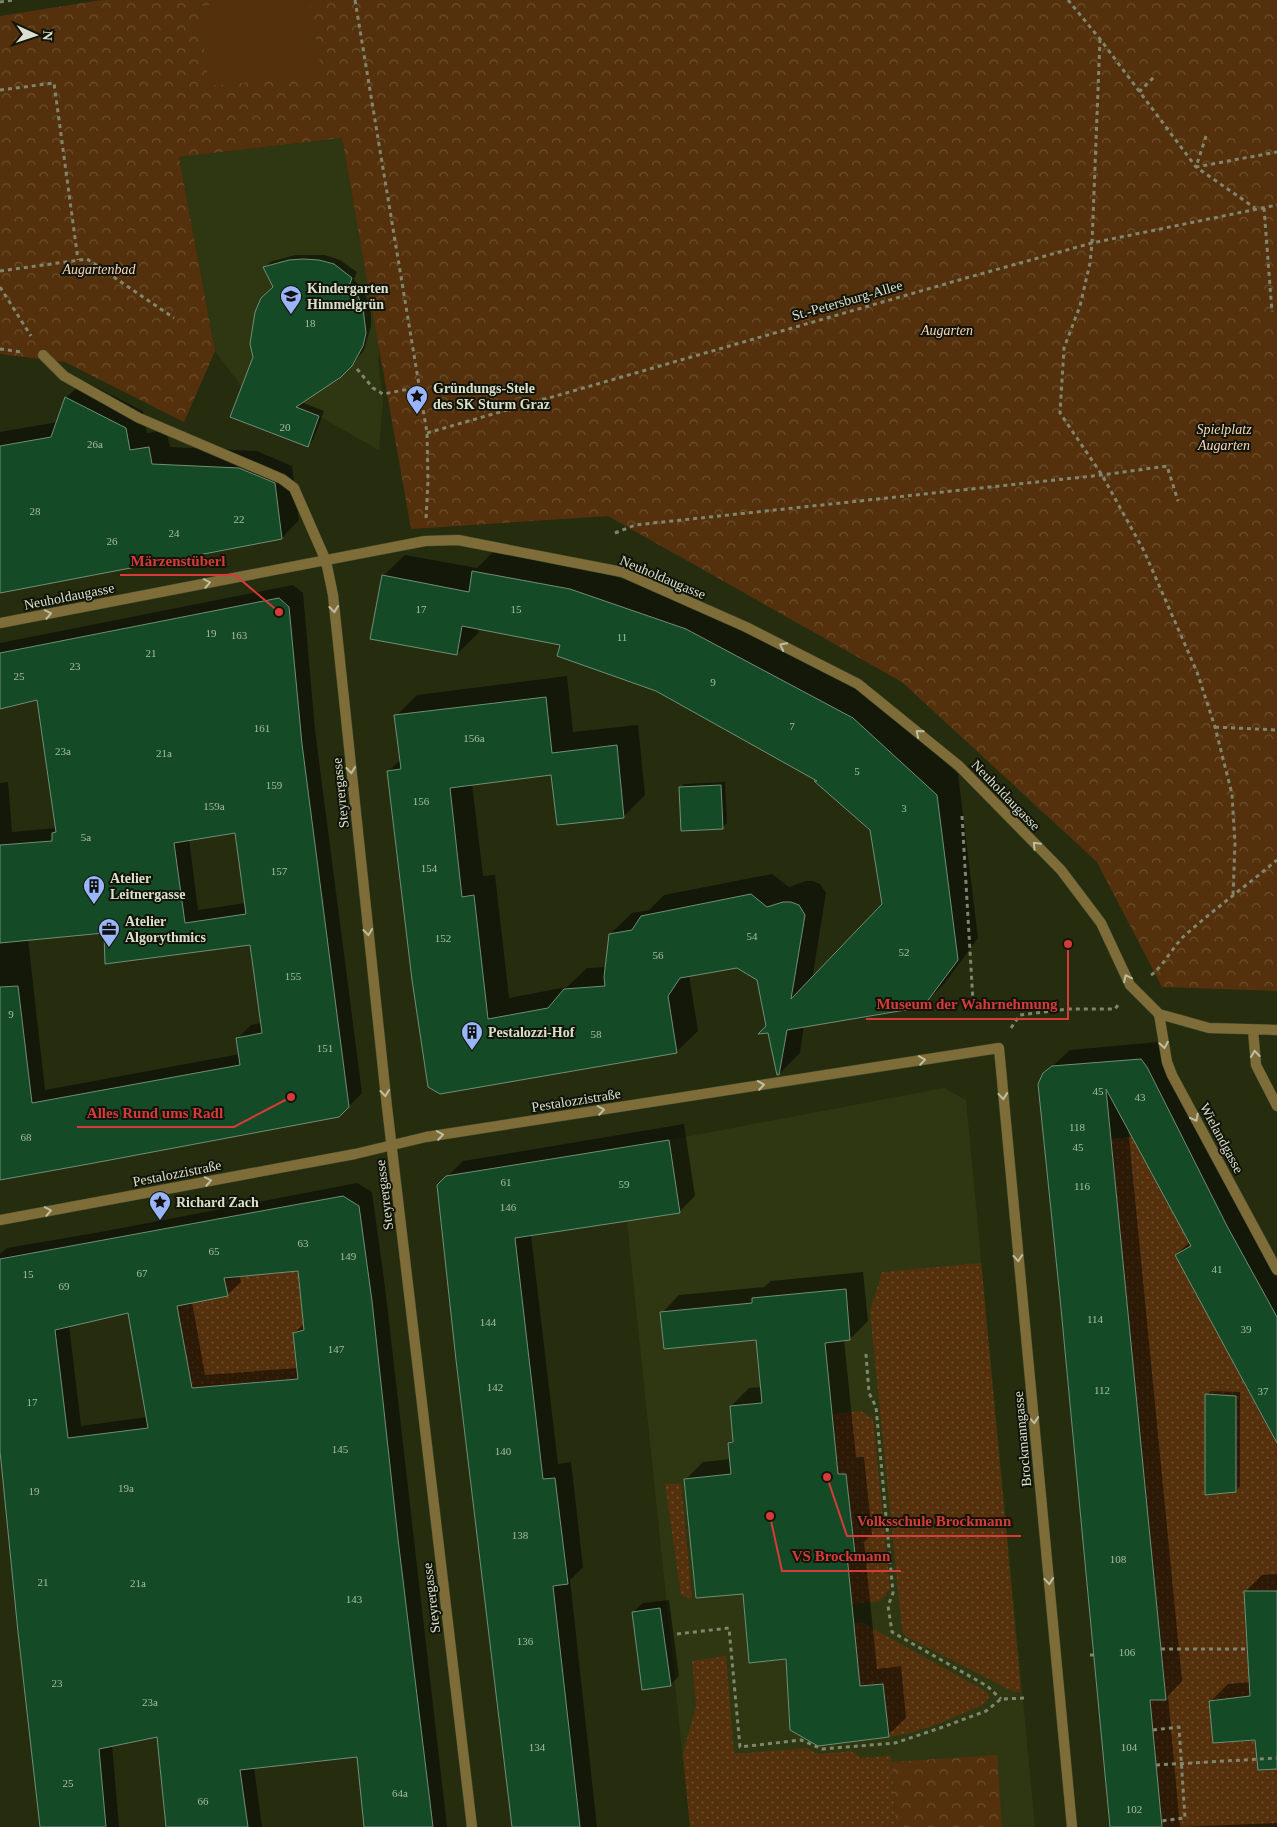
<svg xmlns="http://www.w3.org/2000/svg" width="1277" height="1827" viewBox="0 0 1277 1827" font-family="Georgia,serif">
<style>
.built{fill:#2e3711}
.grass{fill:url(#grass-dots)}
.park{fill:url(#park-crowns)}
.pitch{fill:#54310c}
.shadow{fill:#0007;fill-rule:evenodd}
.building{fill:#144b26;stroke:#708e76;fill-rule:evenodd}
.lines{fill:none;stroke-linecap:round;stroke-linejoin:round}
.lane-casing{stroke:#434a2e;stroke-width:11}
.street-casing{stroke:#434a2e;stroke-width:11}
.path{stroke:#80866d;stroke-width:3;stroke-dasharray:4 4;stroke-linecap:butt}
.lane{stroke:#7e6d38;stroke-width:10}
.street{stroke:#7e6d38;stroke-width:10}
.oneway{stroke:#bfbea1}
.labels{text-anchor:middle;stroke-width:4;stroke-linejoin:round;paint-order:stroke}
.number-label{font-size:11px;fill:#a9bba4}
.park-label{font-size:14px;font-style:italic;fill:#f9d6b9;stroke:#111407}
.poi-label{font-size:14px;font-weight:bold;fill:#dbe0ce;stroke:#111407;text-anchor:start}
.street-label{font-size:14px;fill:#dbe0ce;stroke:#111407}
.leader{fill:none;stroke:#d63a39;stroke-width:2}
.callout-dot{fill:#d63a39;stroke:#111407;stroke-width:2}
.callout-label{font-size:15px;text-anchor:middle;font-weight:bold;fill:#d63a39;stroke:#111407;stroke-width:4;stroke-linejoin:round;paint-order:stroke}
</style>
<defs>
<pattern id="grass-dots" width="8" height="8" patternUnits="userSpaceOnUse" patternTransform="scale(1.25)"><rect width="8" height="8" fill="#54310c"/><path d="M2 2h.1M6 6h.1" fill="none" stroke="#6c4f2e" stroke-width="1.8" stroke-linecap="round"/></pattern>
<pattern id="park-crowns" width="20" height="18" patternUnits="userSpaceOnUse" patternTransform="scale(1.25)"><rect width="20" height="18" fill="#54310c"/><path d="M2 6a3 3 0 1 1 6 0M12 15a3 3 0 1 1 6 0" fill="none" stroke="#6c4f2e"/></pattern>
</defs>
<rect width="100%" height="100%" fill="#262d0f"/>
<!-- built -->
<path class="built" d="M 342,138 L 380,350 L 378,360 L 383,401 L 379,450 L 319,416 L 242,387 L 215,351 L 179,157 Z
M 944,1088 L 966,1100 L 1035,1827 L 690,1827 L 627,1221 L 680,1213 L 669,1140 Z"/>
<!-- grass -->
<path class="grass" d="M 1132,1137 L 1191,1246 L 1175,1255 L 1277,1444 L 1277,1591 L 1244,1591 L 1250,1696 L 1209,1701 L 1213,1743 L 1277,1740 L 1277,1827 L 1161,1827 L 1150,1700 L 1166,1699 L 1110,1139 Z
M 981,1263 L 1021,1692 L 1014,1692 L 905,1636 L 902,1630 L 870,1312 L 882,1272 Z
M 298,1271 L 304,1330 L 293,1333 L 296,1366 L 307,1378 L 192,1388 L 177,1306 L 228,1296 L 225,1280 L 249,1275 Z
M 861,1411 L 873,1419 L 890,1589 L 880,1601 L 852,1604 L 847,1555 L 855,1554 L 846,1474 L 838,1474 L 832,1414 Z
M 665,1484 L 681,1484 L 692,1599 L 681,1595 Z
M 853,1623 L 863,1623 L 987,1692 L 989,1697 L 984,1704 C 953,1718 923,1732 889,1737 L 883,1684 L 860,1686 Z
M 726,1656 L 734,1754 L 807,1748 L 818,1754 L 851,1751 L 861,1758 L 891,1756 L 896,1827 L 690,1827 L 683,1754 L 696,1706 L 692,1661 Z"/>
<!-- park -->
<path class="park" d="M 102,0 L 1277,0 L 1277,991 L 1162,987 L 1097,862 L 902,682 L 608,516 L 411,529 L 342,138 L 179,157 L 215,351 L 184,422 L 65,362 L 0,354 L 0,16 Z
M 997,1755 L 1002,1827 L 896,1827 L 892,1762 Z"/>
<!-- pitch -->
<path class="pitch" d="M 265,0 L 309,0 L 322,75 L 209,86 L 199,6 Z"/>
<!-- shadow -->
<path class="shadow" d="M 295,255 L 325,255 L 340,260 L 357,272 L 354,280 L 363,290 L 368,302 L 371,313 L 371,326 L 364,350 L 357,359 L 341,376 L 301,402 L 324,411 L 313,440 L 307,446 L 254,357 L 274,287 L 264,268 L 270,262 Z
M 84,381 L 143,411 L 147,433 L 166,430 L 170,447 L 257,451 L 292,466 L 299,520 L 282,538 L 0,592 L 0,432 L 58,422 L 66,398 Z
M 495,550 L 592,568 L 708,608 L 875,697 L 958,774 L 978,938 L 944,984 L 922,1006 L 804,1025 L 800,1053 L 779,1074 L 758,980 L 737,966 L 689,975 L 698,1031 L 676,1052 L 440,1093 L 389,771 L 401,759 L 396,716 L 417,695 L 567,676 L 573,732 L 638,725 L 645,795 L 624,816 L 558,824 L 553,774 L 472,784 L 483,876 L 495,875 L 509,998 L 567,987 L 587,968 L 607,967 L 610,934 L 632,913 L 649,910 L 664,895 L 772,874 L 789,887 L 806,881 L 813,881 L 820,884 L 826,893 L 812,980 L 884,905 L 871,829 L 816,781 L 817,779 L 657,690 L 562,644 L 479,628 L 478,633 L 457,654 L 383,576 L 405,555 L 477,568 Z
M 293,585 L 303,593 L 315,730 L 362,1093 L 339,1116 L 0,1178 L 0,783 L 8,782 L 12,832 L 57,828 L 38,699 L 0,708 L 0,643 ZM 236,832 L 246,903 L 198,910 L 189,839 ZM 105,932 L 251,943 L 262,1023 L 251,1025 L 237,1039 L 240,1054 L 45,1090 L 28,939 Z
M 725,782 L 727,823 L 723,827 L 680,788 L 684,784 Z
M 1159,1042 L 1277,1270 L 1277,1442 L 1176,1255 L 1190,1242 L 1128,1127 L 1182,1681 L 1168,1696 L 1180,1827 L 1277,1823 L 1277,1827 L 1111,1827 L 1039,1084 L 1044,1074 L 1070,1050 Z
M 684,1124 L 695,1196 L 679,1212 L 531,1235 L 558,1464 L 571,1462 L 583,1567 L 570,1580 L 597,1827 L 514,1827 L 447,1177 L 463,1161 Z
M 357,1183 L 372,1192 L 385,1287 L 447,1827 L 365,1827 L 358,1756 L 254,1767 L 262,1827 L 168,1827 L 158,1736 L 112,1745 L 119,1827 L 41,1827 L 0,1439 L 0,1254 L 7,1248 L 106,1231 ZM 299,1269 L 304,1324 L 294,1333 L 298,1368 L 205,1375 L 192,1302 L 227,1295 L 241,1282 L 239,1275 ZM 129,1312 L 147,1417 L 81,1426 L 69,1325 Z
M 863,1272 L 868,1321 L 850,1339 L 844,1340 L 856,1457 L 864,1457 L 872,1535 L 864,1542 L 877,1669 L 901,1666 L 906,1718 L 888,1735 L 787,1658 L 744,1592 L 686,1479 L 703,1462 L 731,1459 L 729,1443 L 734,1438 L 731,1406 L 749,1388 L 762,1387 L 757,1339 L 662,1313 L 679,1295 L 764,1287 L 771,1281 Z
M 1211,1391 L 1240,1392 L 1240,1487 L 1235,1491 L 1207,1395 Z
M 1277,1574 L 1277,1739 L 1211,1701 L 1228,1684 L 1251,1682 L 1245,1592 L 1262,1575 Z
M 669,1600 L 679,1676 L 670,1685 L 633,1612 L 643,1603 Z"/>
<!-- building -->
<path class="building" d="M 303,259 L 319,260 L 334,264 L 352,278 L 349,286 L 358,296 L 363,308 L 366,333 L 363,346 L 352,366 L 341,377 L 296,407 L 319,416 L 308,447 L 230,417 L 253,357 L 250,344 L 255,312 L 261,298 L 273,287 L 263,267 L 289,260 Z
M 65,397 L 126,428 L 130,450 L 149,447 L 152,464 L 239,468 L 275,483 L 282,539 L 0,593 L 0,446 L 51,437 Z
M 472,571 L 570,589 L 686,629 L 853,718 L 937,795 L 958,960 L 923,1007 L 787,1030 L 779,1075 L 777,1075 L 768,1033 L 758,1034 L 766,1026 L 757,980 L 737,968 L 680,978 L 668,996 L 677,1053 L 440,1094 L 428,1087 L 412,980 L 387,771 L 401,769 L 394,715 L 546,697 L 552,753 L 617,745 L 624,818 L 557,825 L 551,775 L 450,788 L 462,897 L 474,895 L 488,1019 L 548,1008 L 564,989 L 605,986 L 604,977 L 609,934 L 632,930 L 641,916 L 751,894 L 767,907 L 783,902 L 791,902 L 799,905 L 805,915 L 791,999 L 882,904 L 870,830 L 814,781 L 817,781 L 656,691 L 557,656 L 560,645 L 462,626 L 457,655 L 370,639 L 382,575 L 469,592 Z
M 279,598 L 289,607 L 302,744 L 349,1107 L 339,1117 L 94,1163 L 0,1180 L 0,987 L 18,986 L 32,1103 L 240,1065 L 236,1038 L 262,1033 L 250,945 L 105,964 L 104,933 L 0,943 L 0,845 L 52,841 L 52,833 L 56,832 L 37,700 L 0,709 L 0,653 ZM 235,833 L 246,914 L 185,923 L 174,843 Z
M 721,785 L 723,829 L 681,831 L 679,787 Z
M 1141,1059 L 1147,1067 L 1227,1226 L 1277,1317 L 1277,1443 L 1175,1255 L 1191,1246 L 1106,1089 L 1166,1700 L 1150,1700 L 1162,1827 L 1110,1827 L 1060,1298 L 1038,1084 L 1043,1073 L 1052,1066 Z
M 669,1140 L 680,1213 L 515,1238 L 543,1479 L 555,1478 L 568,1584 L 553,1586 L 580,1827 L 512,1827 L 456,1360 L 437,1185 L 446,1176 Z
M 343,1196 L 359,1206 L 372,1301 L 398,1539 L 433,1827 L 364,1827 L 357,1757 L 240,1770 L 248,1827 L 166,1827 L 157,1737 L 99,1749 L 106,1827 L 40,1827 L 18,1632 L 0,1451 L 0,1259 ZM 298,1271 L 304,1330 L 293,1333 L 298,1379 L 192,1388 L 177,1306 L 228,1296 L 224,1278 ZM 128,1313 L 148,1428 L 68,1438 L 55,1330 Z
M 846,1289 L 850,1340 L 825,1343 L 838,1474 L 846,1474 L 855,1554 L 847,1555 L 860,1686 L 883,1684 L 889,1737 L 818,1746 L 790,1730 L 786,1659 L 749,1663 L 743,1594 L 696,1598 L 684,1479 L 731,1474 L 728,1443 L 733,1442 L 730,1406 L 762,1403 L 756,1340 L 664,1349 L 660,1312 L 752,1303 L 752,1298 Z
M 1205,1394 L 1236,1396 L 1236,1492 L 1205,1495 Z
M 1244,1591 L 1277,1591 L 1277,1769 L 1258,1770 L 1255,1740 L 1213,1743 L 1209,1701 L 1250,1696 Z
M 660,1608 L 671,1686 L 642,1690 L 632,1612 Z"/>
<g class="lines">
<!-- lane casing -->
<g class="lane-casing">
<path id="lane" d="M 43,355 L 64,376 L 139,418 L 282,479 L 294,488 L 326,561"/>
</g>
<!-- street casing -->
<g class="street-casing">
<path id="street" d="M 326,561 L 333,595 L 387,1107 L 472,1827
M 0,623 L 425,541 L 458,540 L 622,572 L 746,627 L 858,684 L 959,766 L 1061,870 L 1101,923 L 1130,985 L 1159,1014 L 1209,1028 L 1277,1030
M 1159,1014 L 1167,1062 L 1172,1075 L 1277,1270
M 1253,1030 L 1256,1065 L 1277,1106
M 0,1220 L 355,1154 L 426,1137 L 999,1048 L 1072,1827"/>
</g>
<!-- path -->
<path class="path" d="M 355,0 L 427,433 L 428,481 L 426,518
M 1068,0 L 1100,39 L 1196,167 L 1255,208
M 0,2 L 13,0
M 1100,39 L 1092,243 L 1090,263 L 1080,306 L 1064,348 L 1060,413 L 1102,475 L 1144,551 L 1197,672 L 1215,727 L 1232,794 L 1235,843 L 1233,896
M 0,90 L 54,83 L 78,260
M 1139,92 L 1156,75
M 1206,136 L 1196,167 L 1277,152
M 1264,208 L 1272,312
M 0,271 L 87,259 L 174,318
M 0,287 L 31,336
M 0,349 L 22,352
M 357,369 L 373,388 L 383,394 L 420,387
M 427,433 L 966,278 L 1092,243 L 1277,205
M 615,533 L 635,525 L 1102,475 L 1167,466 L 1178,501
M 1215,727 L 1277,730
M 962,816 L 973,1002
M 1151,975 C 1159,971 1174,946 1183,937 C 1213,910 1246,886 1277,860
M 1011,1028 L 1020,1015 L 1068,1009 L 1115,1009 L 1118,1005
M 866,1354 L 869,1393 L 876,1407 L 893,1593 L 888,1606 L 892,1632 L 987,1686 L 1001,1699
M 677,1634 L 729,1628 L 740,1747 L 801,1740 L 822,1749 L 895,1743 L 940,1728 L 986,1711 L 1001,1699 L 1027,1698
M 1161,1649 L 1248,1649
M 1090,1655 L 1094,1655
M 1153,1730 L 1179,1727 L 1185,1818 L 1161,1821
M 1156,1765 L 1277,1758"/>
<!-- lane -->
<use href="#lane" class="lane"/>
<!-- street -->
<use href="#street" class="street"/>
</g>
<!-- one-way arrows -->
<defs><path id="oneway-chevron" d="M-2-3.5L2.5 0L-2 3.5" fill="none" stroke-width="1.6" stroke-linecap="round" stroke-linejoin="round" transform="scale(1.25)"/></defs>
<g class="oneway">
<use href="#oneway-chevron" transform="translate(207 583) rotate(-11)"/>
<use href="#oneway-chevron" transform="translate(334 609) rotate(84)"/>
<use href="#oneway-chevron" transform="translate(48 614) rotate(-11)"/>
<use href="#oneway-chevron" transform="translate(783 646) rotate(-153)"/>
<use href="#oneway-chevron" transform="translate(919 733) rotate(-141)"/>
<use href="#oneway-chevron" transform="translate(351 770) rotate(84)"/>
<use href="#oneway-chevron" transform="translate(1036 845) rotate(-134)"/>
<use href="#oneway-chevron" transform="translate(368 932) rotate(84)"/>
<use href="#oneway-chevron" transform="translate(1127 978) rotate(-116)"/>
<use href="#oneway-chevron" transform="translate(1164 1045) rotate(81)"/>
<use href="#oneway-chevron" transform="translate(1255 1054) rotate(-96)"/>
<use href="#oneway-chevron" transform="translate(922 1060) rotate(-9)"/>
<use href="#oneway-chevron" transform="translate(761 1085) rotate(-9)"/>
<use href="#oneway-chevron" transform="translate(385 1093) rotate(84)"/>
<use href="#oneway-chevron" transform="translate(1003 1096) rotate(85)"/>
<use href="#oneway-chevron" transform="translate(601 1110) rotate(-9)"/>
<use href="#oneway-chevron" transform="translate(1195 1118) rotate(62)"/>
<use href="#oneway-chevron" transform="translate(440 1135) rotate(-9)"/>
<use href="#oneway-chevron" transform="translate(208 1181) rotate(-11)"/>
<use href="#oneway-chevron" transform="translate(48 1211) rotate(-11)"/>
<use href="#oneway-chevron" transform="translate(1018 1258) rotate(85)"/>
<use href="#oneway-chevron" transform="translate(1034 1420) rotate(85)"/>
<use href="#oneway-chevron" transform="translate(1049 1581) rotate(85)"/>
</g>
<!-- icons -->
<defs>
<g id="school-pin" transform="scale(1.125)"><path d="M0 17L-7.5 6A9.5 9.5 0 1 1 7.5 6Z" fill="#99b5fd" stroke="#111407"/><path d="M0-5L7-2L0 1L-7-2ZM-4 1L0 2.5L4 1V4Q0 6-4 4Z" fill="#111"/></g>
<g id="sight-pin" transform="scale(1.125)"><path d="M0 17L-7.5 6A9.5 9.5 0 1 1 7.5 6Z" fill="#99b5fd" stroke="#111407"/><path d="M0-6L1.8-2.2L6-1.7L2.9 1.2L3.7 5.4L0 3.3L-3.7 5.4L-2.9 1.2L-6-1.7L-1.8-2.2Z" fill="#111"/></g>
<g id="building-pin" transform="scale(1.125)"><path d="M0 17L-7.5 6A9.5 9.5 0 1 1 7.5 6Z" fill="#99b5fd" stroke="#111407"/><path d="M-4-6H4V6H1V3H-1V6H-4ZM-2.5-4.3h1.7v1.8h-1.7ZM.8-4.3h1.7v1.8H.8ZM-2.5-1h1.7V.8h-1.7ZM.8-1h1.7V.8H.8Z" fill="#111"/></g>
<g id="office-pin" transform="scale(1.125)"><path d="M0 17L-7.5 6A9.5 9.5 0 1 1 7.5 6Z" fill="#99b5fd" stroke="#111407"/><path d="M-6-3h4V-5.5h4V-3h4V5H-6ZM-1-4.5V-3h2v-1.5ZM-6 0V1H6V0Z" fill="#111"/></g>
</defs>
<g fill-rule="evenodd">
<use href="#school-pin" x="291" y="296"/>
<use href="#sight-pin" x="417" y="396"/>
<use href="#building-pin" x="94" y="886"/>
<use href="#office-pin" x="109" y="929"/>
<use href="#building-pin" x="472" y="1032"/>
<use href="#sight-pin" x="160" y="1202"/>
</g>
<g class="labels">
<!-- number labels -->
<g class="number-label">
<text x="310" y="327">18</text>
<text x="285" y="431">20</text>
<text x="95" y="448">26a</text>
<text x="35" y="515">28</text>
<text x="239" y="523">22</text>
<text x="174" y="537">24</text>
<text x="112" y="545">26</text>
<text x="421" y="613">17</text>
<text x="516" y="613">15</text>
<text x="211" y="637">19</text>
<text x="239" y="639">163</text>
<text x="622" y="641">11</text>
<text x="151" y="657">21</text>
<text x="75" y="670">23</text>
<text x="19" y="680">25</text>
<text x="713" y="686">9</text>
<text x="792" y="730">7</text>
<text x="262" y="732">161</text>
<text x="474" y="742">156a</text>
<text x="63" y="755">23a</text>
<text x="164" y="757">21a</text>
<text x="857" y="775">5</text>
<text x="274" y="789">159</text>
<text x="421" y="805">156</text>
<text x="214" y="810">159a</text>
<text x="904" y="812">3</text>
<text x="86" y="841">5a</text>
<text x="429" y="872">154</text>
<text x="279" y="875">157</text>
<text x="752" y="940">54</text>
<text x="443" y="942">152</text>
<text x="904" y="956">52</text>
<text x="658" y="959">56</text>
<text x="293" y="980">155</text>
<text x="11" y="1018">9</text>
<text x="596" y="1038">58</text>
<text x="325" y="1052">151</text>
<text x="1098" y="1095">45</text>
<text x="1140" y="1101">43</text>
<text x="1077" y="1131">118</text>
<text x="26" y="1141">68</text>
<text x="1078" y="1151">45</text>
<text x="506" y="1186">61</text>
<text x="624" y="1188">59</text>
<text x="1082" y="1190">116</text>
<text x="508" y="1211">146</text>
<text x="303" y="1247">63</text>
<text x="214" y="1255">65</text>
<text x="348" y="1260">149</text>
<text x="1217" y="1273">41</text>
<text x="142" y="1277">67</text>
<text x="28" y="1278">15</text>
<text x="64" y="1290">69</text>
<text x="1095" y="1323">114</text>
<text x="488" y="1326">144</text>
<text x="1246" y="1333">39</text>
<text x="336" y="1353">147</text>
<text x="495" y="1391">142</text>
<text x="1102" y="1394">112</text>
<text x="1263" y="1395">37</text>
<text x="32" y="1406">17</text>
<text x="340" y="1453">145</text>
<text x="503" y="1455">140</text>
<text x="126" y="1492">19a</text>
<text x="34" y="1495">19</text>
<text x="520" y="1539">138</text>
<text x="1118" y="1563">108</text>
<text x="43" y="1586">21</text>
<text x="138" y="1587">21a</text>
<text x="354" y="1603">143</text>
<text x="525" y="1645">136</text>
<text x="1127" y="1656">106</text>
<text x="57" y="1687">23</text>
<text x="150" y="1706">23a</text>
<text x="537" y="1751">134</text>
<text x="1129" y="1751">104</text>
<text x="68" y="1787">25</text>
<text x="400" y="1797">64a</text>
<text x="203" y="1805">66</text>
<text x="1134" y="1813">102</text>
</g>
<!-- park labels -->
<g class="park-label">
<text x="99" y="274">Augartenbad</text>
<text x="947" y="335">Augarten</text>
<text x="1224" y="434">Spielplatz<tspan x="1224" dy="16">Augarten</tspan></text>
</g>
<!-- poi labels -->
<g class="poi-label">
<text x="307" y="293">Kindergarten<tspan x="307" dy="16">Himmelgrün</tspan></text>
<text x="433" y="393">Gründungs-Stele<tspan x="433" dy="16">des SK Sturm Graz</tspan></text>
<text x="110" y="883">Atelier<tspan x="110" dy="16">Leitnergasse</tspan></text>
<text x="125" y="926">Atelier<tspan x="125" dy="16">Algorythmics</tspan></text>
<text x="488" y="1037">Pestalozzi-Hof</text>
<text x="176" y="1207">Richard Zach</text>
</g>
<!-- street labels -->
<g class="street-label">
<text transform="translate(847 300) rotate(-16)" y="5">St.-Petersburg-Allee</text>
<text transform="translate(663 577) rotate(23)" y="5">Neuholdaugasse</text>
<text transform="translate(69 596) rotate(-11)" y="5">Neuholdaugasse</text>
<text transform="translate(340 793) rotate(-96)" y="5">Steyrergasse</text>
<text transform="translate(1006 795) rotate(46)" y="5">Neuholdaugasse</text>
<text transform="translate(576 1100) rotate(-9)" y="5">Pestalozzistraße</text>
<text transform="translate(1222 1138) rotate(62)" y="5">Wielandgasse</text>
<text transform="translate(177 1173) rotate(-11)" y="5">Pestalozzistraße</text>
<text transform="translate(384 1195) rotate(-97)" y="5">Steyrergasse</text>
<text transform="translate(1022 1439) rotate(-95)" y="5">Brockmanngasse</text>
<text transform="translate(431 1598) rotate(-97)" y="5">Steyrergasse</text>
</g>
</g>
<!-- callouts -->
<path class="leader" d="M279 612L235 575H120M1068 944L1068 1019H866M291 1097L234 1127H77M827 1477L847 1536H1021M770 1516L782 1571H901"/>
<g class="callout-dot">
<circle cx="279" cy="612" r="5"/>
<circle cx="1068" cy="944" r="5"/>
<circle cx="291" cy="1097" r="5"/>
<circle cx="827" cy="1477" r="5"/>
<circle cx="770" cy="1516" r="5"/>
</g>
<g class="callout-label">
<text x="178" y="566">Märzenstüberl</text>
<text x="967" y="1009">Museum der Wahrnehmung</text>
<text x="155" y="1118">Alles Rund ums Radl</text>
<text x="934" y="1526">Volksschule Brockmann</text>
<text x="841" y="1561">VS Brockmann</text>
</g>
<!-- north arrow -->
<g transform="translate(35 35) rotate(93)" stroke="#111407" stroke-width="4" paint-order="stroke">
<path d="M0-4L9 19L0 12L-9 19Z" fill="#dbe0ce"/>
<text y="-8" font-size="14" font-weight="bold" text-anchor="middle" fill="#dbe0ce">N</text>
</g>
</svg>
